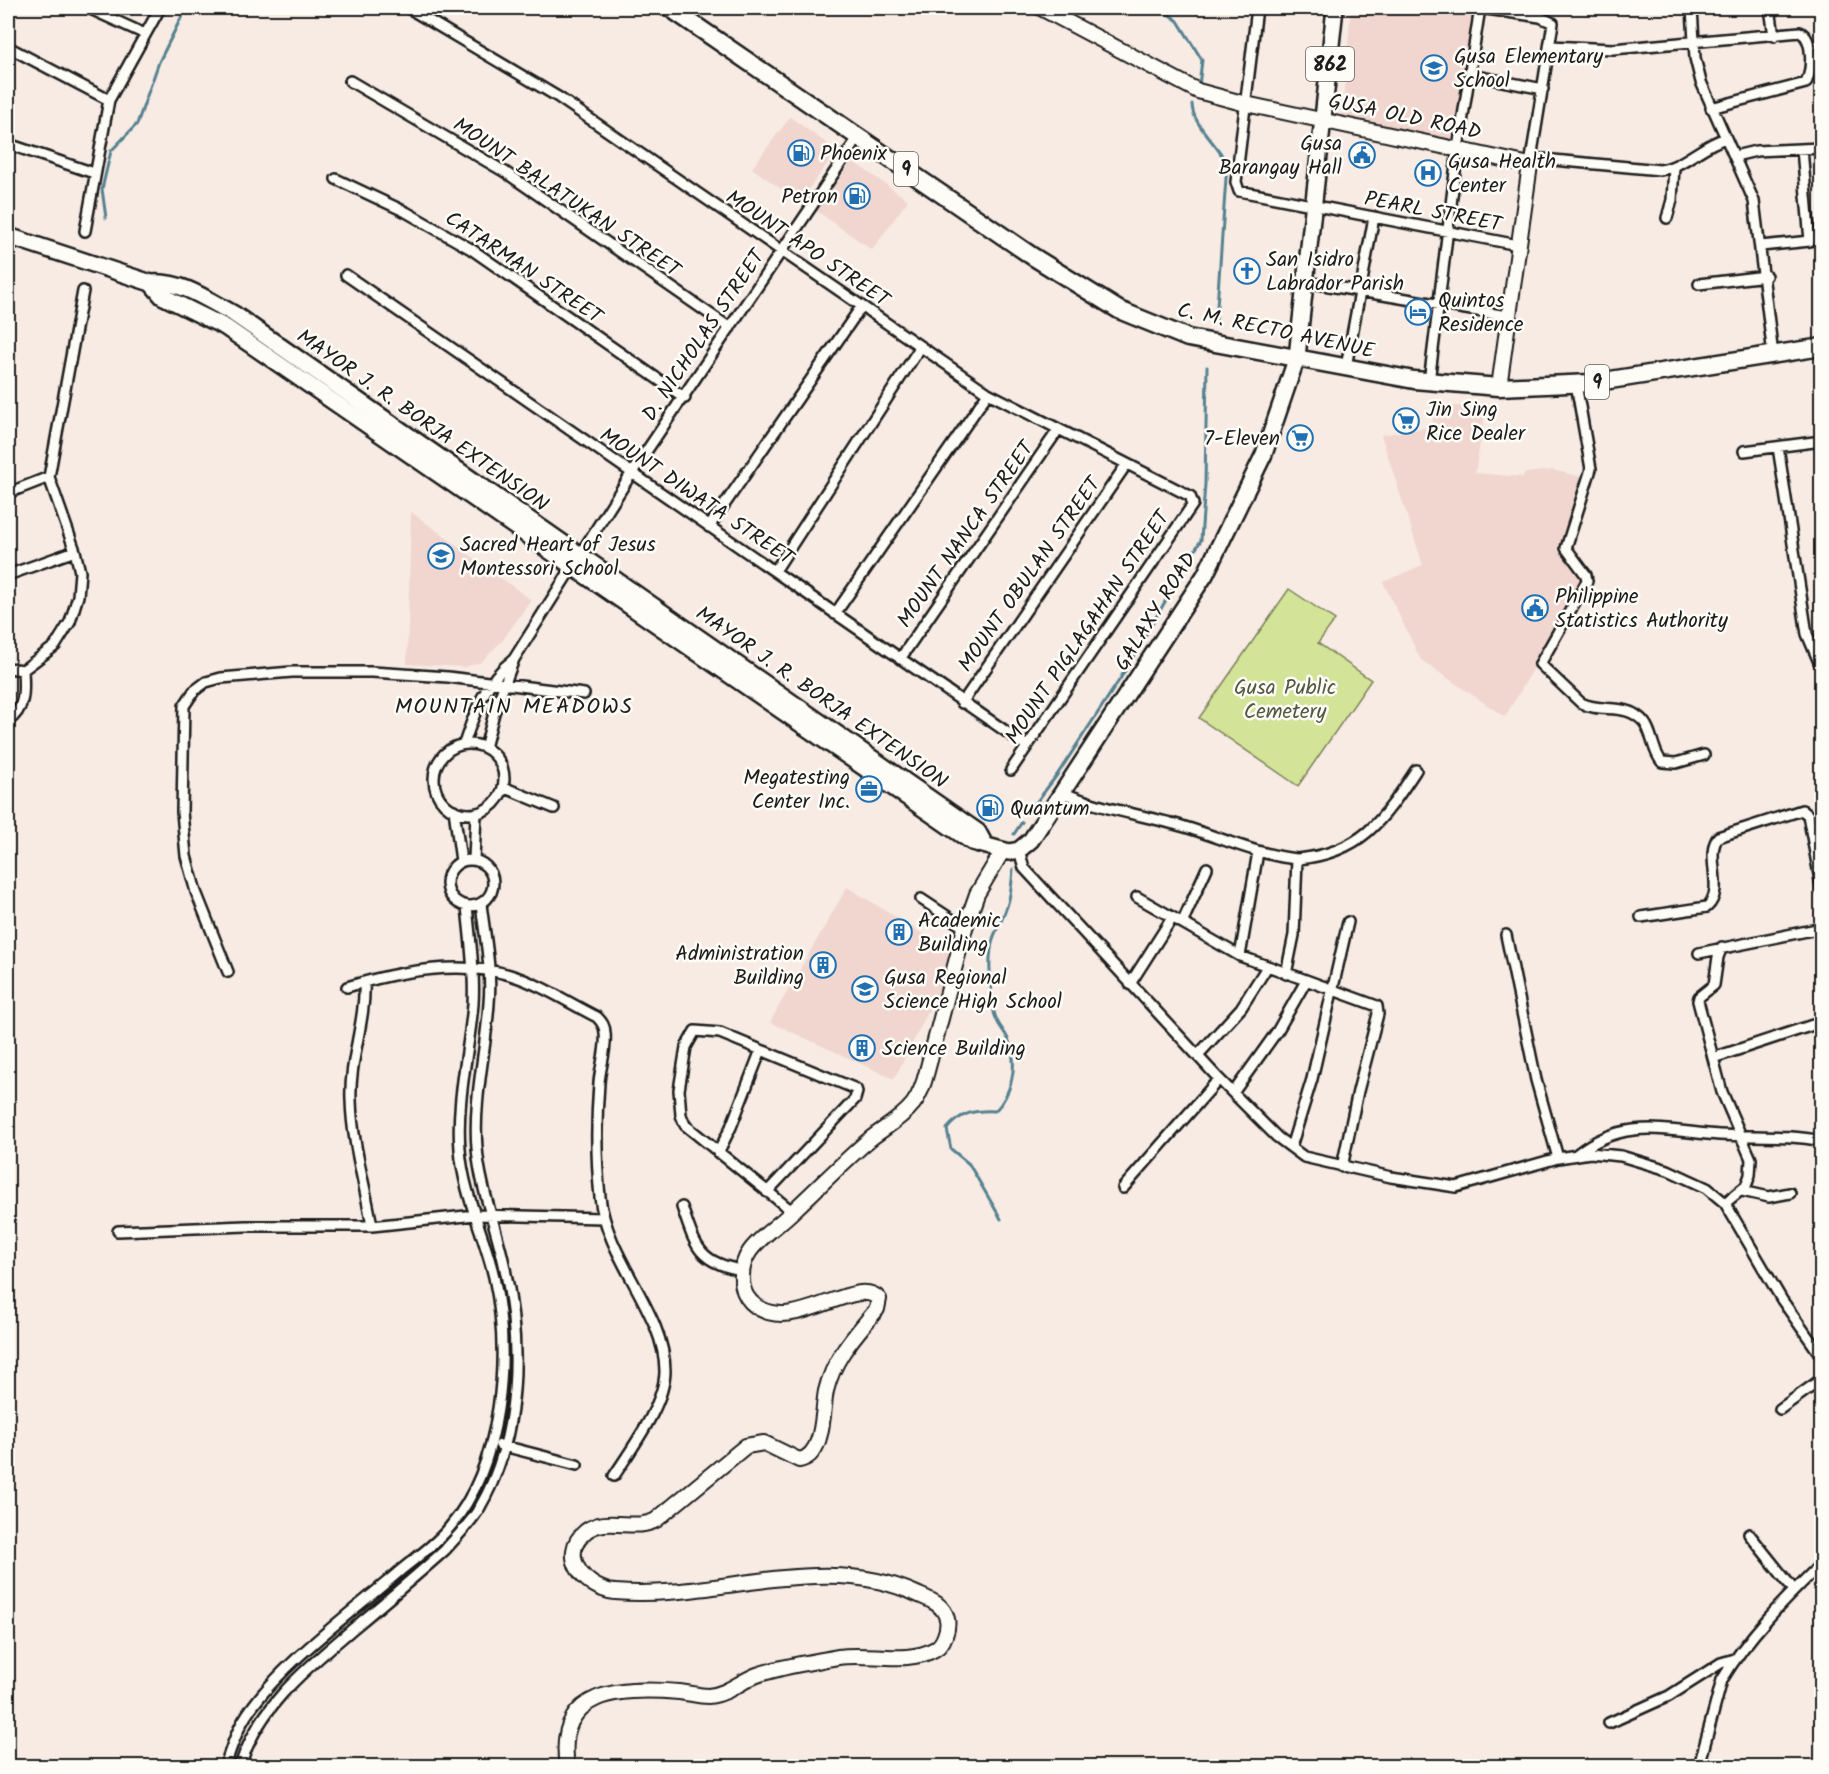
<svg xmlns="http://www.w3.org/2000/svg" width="1829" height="1774" viewBox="0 0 1829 1774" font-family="Kalam,sans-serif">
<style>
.built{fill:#f0d6ce}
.green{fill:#d3e498;stroke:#78805a;stroke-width:1.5}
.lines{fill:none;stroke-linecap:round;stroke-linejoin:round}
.stream{stroke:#55818f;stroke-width:3}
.street-casing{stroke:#1c1c1c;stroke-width:14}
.secondary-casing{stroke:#1c1c1c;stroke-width:18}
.primary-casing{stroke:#1c1c1c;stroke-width:20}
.highway-casing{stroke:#1c1c1c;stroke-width:21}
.street{stroke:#fdfcf7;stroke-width:9}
.secondary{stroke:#fdfcf7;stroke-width:14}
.primary{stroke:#fdfcf7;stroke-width:15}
.highway{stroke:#fdfcf7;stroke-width:16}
.labels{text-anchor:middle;stroke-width:5;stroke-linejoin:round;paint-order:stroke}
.shield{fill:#fdfcf7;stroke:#605f5e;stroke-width:1.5}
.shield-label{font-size:20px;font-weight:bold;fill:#1c1c1c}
.poi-label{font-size:21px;fill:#1c1c1c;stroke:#fdfcf7;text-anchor:start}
.street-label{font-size:21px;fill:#1c1c1c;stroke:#fdfcf7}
.park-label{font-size:21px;fill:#535841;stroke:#fdfcf7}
.neighbourhood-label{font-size:22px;letter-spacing:1.5px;fill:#1c1c1c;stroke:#fdfcf7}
</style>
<rect width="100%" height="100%" fill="#f7ebe4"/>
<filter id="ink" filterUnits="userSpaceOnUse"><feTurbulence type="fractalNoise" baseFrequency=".0167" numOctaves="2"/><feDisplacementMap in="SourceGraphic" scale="12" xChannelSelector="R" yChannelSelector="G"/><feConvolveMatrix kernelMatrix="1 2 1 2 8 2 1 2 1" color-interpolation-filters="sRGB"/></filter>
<g filter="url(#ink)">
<!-- built -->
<path class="built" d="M 1351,8 L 1475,8 L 1452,141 L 1342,116 Z
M 790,117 L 837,151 L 799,202 L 752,168 Z
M 852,161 L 908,200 L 872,250 L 817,211 Z
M 1435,404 L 1486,409 L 1475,473 L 1522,477 L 1526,473 L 1552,470 L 1583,477 L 1558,549 L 1581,576 L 1583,585 L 1505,717 L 1421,660 L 1383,582 L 1423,565 L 1381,435 L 1432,427 Z
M 411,512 L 531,600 L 502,641 L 481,662 L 465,667 L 407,664 Z
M 847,887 L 957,955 L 894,1079 L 770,1022 Z"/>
<!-- green -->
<path class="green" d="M 1289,589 L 1335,620 L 1318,643 L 1371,680 L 1298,786 L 1199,718 Z"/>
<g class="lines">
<!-- stream -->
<path class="stream" d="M 1160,8 L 1178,21 L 1202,60 L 1199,86
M 1192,104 C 1192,125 1218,144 1227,164 L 1216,321
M 106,218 L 102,189 L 111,151 L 137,124 L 159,62 L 186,8
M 1032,808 L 1057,775 L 1120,679 L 1201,540 L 1205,484 L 1207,367
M 1014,834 L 1022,822
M 1001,1219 L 969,1164 L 951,1149 L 947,1129 C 960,1113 974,1110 995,1111 C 1011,1095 1018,1067 1010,1044 C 1006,1030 996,1027 993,1007 C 991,986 987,960 993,939 C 996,929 1003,919 1006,909 C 1011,897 1012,882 1013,869"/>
<!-- street casing -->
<g class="street-casing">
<path id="street" d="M 88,8 L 145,34
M 408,8 L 558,97 L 988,393 L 1190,496 L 1193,504 L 1011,770
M 1257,8 L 1236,182 L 1239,191 L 1518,245
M 1692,8 L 1695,58 L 1701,82 L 1754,201 L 1773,355
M 1770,8 L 1774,36
M 1550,46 L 1613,49 L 1800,32 C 1814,39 1812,70 1806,83 L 1711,108
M 8,47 L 109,100
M 1471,75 L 1543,89
M 350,81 L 505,172 L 730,328
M 8,144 L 94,173
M 1735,156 L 1756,151 L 1822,148
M 1532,158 L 1660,170 C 1683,167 1702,145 1726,138
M 336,179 L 406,212 L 471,249 L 685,398
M 1667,218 L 1672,200 L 1674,167
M 85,231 L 109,100 L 160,8
M 1761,246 L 1810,241 L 1802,149
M 346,275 L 1027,746
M 1306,282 L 1507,316
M 1699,284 L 1766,276
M 1346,367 L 1374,217
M 1429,382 L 1458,148 L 1480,8 L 1540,17 L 1553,23 L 1530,165
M 1576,384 L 1591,469 L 1566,548 L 1586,575 L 1587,581 L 1540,664 L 1581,703 C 1602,714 1625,701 1644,722 C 1653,733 1652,751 1662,762 L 1676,763 L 1704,755
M 1778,447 L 1807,634 L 1822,669
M 1744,451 L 1822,441
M 8,493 L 49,477
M 709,527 L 861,307
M 775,571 L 921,346
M 8,575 L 75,551
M 835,614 L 988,393
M 900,659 L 1058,430
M 8,668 L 23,670
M 23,670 L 55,646 L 70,622 L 78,596 L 80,572 L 75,551 L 49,477 L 83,291
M 962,703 L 1126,465
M 8,721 C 26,709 24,689 23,670
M 464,744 C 475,711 485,681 514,659
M434 779a35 35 0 1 1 70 0a35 35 0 1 1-70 0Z
M 485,748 L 494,713 L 514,659 L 631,474 L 859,136
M 503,787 L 554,808
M 1064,793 C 1103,810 1145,815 1185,827 C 1222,838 1258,855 1297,859 L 1294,935 L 1286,974
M 454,810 L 461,861
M 1019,850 L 1024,868 L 1219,1079 L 1277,1137 L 1304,1157 L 1391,1177 L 1456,1187 L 1558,1158 L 1590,1153 L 1621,1156 L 1668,1170 L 1707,1188 L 1725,1203 L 1782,1300 L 1822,1357
M 1297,859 C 1362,853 1383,820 1416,770
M447 883a23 23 0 1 1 46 0a23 23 0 1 1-46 0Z
M 474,860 L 476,813
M 1137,897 L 1240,956 L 1377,1006 L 1378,1014 L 1358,1091 L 1342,1167
M 921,899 L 965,928
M 1641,917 L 1707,907 C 1726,889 1704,857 1718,837 L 1802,810 L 1808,815 L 1822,891
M 1182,923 L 1207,868
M 1506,935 L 1536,1080 L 1558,1158
M 1722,947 L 1718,957 L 1714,985 L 1699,997 L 1698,1001 L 1722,1092 L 1751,1159 L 1750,1175 L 1746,1186 L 1725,1203
M 1699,953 L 1822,928
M 1240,956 L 1258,852
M 228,972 L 196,892 L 186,856 L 182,812 L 184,706 L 194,691 L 206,682 L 221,678 L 292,672 L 372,672 L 448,677 L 584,694
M 364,982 C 366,1022 349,1060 351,1100 C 352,1142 365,1185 372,1226
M 1130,984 L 1172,918
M 347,987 C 399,971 458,960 510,975 C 540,984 569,1003 597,1017 C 602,1022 605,1026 605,1033 C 607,1049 600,1067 599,1083 C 596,1121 596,1159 600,1197 C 607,1260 665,1313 665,1371 C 665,1404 632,1448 614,1476
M 1198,1055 L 1241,1008 L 1267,967
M 1713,1058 L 1822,1022
M 1233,1093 L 1278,1030 L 1306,981
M 1291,1147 L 1312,1079 L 1348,922
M 718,1153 L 731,1127 L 761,1050
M 1577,1154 C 1624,1117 1666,1131 1719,1135 C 1754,1137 1788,1134 1822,1141
M 1123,1188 L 1219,1079
M 1742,1191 L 1769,1197 L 1790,1193
M 767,1192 L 855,1099 L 857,1092 L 856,1089 L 720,1033 L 695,1031 L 686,1047 L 679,1090 L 681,1115 L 685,1125 L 793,1212
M 682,1207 C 695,1245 698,1263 742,1270
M 118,1231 L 246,1226 L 372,1226 L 475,1215 L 603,1218
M 1780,1409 L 1822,1379
M 500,1445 L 577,1465
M 1749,1534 L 1794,1590
M 1609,1723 L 1669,1696 L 1721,1663 L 1735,1659
M 225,1766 C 230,1751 235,1735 243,1721 C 273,1669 354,1611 401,1570 C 418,1556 435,1545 449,1528 C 503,1465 511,1355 494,1277 C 484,1234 463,1193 460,1149 C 456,1101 469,1052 473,1004 C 475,972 470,938 467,906
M 240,1766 C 259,1705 308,1667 355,1627 C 385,1602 416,1576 445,1550 C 457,1536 471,1523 480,1507 C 521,1436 522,1343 504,1264 C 496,1226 480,1187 477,1148 C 473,1100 486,1051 489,1003 C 492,970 485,937 481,904
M 1699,1766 L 1722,1680 C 1748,1636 1785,1599 1822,1563"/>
</g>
<!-- secondary casing -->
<g class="secondary-casing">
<path id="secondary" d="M 1041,8 L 1198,91 L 1246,104 L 1530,165 L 1499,387
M 567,1766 C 555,1689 621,1687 679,1692 C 689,1693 699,1696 708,1696 C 726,1695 741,1681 757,1675 C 782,1666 812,1662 838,1657 C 869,1652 908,1665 935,1649 C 944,1644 949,1628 947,1619 C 944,1605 931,1600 919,1595 C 822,1549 717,1601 615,1592 C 585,1589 557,1555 586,1531 C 607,1515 635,1532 656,1520 L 746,1446 L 764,1443 L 799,1460 C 825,1456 822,1410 826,1391 C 834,1357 855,1336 877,1309 L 879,1299 C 855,1273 790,1340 751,1302 C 738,1289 740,1265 750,1251 C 761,1236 780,1224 793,1211 C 819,1187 843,1162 870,1139 C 884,1128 901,1119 913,1104 C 920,1095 924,1083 927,1071 L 965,928 L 977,894 L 1002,852"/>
</g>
<!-- primary casing -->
<g class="primary-casing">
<path id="primary" d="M 8,236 L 151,283 L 162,296 L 225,327 L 972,842 L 1009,852 L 1019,850 L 1031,840 L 1205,575 L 1264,454 L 1297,357 L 1335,8
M 151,283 C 181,280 208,300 234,314 L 978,832 L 984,843"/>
</g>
<!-- highway casing -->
<g class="highway-casing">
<path id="highway" d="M 670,8 L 1032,256 L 1119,310 L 1188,338 L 1414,380 L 1499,387 L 1591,383 L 1822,347"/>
</g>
<!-- street -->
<use href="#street" class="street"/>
<!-- secondary -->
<use href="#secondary" class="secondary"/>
<!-- primary -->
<use href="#primary" class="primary"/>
<!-- highway -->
<use href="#highway" class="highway"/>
</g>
</g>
<!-- icons -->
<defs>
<g id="school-ring" transform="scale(1.35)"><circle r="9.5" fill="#fdfcf7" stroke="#1f6fb2" stroke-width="1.5"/><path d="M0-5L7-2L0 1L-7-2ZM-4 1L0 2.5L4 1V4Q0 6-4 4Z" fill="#1f6fb2"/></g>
<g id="fuel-ring" transform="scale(1.35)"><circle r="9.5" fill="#fdfcf7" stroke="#1f6fb2" stroke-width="1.5"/><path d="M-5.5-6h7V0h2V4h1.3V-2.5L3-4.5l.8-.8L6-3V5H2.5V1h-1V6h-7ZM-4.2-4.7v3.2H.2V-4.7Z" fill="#1f6fb2"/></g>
<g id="civic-ring" transform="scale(1.35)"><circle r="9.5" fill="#fdfcf7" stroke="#1f6fb2" stroke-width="1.5"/><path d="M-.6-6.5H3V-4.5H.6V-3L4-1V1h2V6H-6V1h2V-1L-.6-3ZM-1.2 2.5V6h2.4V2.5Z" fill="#1f6fb2"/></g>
<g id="hospital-ring" transform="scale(1.35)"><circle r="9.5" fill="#fdfcf7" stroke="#1f6fb2" stroke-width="1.5"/><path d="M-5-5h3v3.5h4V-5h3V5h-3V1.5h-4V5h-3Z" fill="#1f6fb2"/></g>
<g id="church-ring" transform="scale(1.35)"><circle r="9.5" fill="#fdfcf7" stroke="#1f6fb2" stroke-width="1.5"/><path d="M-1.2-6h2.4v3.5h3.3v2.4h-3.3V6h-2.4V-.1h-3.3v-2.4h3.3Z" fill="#1f6fb2"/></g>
<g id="hotel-ring" transform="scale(1.35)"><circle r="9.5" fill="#fdfcf7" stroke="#1f6fb2" stroke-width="1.5"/><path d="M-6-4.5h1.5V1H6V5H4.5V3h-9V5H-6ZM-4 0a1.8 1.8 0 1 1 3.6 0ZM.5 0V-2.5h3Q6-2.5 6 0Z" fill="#1f6fb2"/></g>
<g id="supermarket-ring" transform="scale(1.35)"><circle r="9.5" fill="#fdfcf7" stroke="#1f6fb2" stroke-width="1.5"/><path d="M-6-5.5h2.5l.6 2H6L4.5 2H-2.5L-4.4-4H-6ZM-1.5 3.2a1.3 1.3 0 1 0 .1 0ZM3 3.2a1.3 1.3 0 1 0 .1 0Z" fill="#1f6fb2"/></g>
<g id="office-ring" transform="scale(1.35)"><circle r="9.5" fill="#fdfcf7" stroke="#1f6fb2" stroke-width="1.5"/><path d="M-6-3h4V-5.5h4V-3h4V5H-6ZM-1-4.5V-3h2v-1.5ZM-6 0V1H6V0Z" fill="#1f6fb2"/></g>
<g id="building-ring" transform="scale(1.35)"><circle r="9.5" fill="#fdfcf7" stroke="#1f6fb2" stroke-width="1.5"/><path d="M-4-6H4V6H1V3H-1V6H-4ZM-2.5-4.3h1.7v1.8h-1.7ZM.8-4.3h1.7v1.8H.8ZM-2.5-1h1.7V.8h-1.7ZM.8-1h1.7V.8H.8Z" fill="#1f6fb2"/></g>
</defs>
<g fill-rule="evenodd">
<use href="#school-ring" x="1434" y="68"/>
<use href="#fuel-ring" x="801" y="153"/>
<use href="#civic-ring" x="1362" y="155"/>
<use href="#hospital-ring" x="1428" y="173"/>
<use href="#fuel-ring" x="857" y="196"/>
<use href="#church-ring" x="1247" y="271"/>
<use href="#hotel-ring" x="1418" y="312"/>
<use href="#supermarket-ring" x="1406" y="421"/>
<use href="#supermarket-ring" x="1300" y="438"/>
<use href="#school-ring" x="441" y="556"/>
<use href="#civic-ring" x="1535" y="608"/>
<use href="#office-ring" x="869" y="789"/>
<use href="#fuel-ring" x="990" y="808"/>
<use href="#building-ring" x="899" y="932"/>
<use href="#building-ring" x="823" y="965"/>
<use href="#school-ring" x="865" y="989"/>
<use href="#building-ring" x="862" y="1048"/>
</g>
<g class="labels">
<!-- shield labels -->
<g class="shield">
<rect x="1306" y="47" width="48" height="34" rx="4.5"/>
<rect x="894" y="152" width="24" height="34" rx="4.5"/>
<rect x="1585" y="365" width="24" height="34" rx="4.5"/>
</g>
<g class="shield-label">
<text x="1330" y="71">862</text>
<text x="906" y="176">9</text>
<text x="1597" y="389">9</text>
</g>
<!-- poi labels -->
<g class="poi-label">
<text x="1454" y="63">Gusa Elementary<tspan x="1454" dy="24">School</tspan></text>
<text x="1342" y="150" text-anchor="end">Gusa<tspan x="1342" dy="24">Barangay Hall</tspan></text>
<text x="820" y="160">Phoenix</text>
<text x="1448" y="168">Gusa Health<tspan x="1448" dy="24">Center</tspan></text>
<text x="838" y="203" text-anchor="end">Petron</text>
<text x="1266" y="266">San Isidro<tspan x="1266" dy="24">Labrador Parish</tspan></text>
<text x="1438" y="307">Quintos<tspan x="1438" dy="24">Residence</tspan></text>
<text x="1426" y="416">Jin Sing<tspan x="1426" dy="24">Rice Dealer</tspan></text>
<text x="1280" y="445" text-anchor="end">7-Eleven</text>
<text x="460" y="551">Sacred Heart of Jesus<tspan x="460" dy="24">Montessori School</tspan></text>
<text x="1555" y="603">Philippine<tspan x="1555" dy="24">Statistics Authority</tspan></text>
<text x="850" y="784" text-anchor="end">Megatesting<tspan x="850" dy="24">Center Inc.</tspan></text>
<text x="1010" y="815">Quantum</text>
<text x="918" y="927">Academic<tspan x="918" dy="24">Building</tspan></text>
<text x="804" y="960" text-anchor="end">Administration<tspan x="804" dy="24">Building</tspan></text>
<text x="884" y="984">Gusa Regional<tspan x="884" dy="24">Science High School</tspan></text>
<text x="882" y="1055">Science Building</text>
</g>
<!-- street labels -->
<g class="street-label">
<text transform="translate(1405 116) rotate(12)" y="7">GUSA OLD ROAD</text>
<text transform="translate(567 197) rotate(34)" y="7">MOUNT BALATUKAN STREET</text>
<text transform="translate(1433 211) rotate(11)" y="7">PEARL STREET</text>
<text transform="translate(808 248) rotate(34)" y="7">MOUNT APO STREET</text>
<text transform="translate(524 267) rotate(34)" y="7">CATARMAN STREET</text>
<text transform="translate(1276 330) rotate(12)" y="7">C. M. RECTO AVENUE</text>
<text transform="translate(703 335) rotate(-56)" y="7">D. NICHOLAS STREET</text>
<text transform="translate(423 420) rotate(35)" y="7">MAYOR J. R. BORJA EXTENSION</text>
<text transform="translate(697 496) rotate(34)" y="7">MOUNT DIWATA STREET</text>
<text transform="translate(965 534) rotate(-55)" y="7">MOUNT NANCA STREET</text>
<text transform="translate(1029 574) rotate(-55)" y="7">MOUNT OBULAN STREET</text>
<text transform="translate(1155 611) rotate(-58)" y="7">GALAXY ROAD</text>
<text transform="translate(1087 627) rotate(-56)" y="7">MOUNT PIGLAGAHAN STREET</text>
<text transform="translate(822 697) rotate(35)" y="7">MAYOR J. R. BORJA EXTENSION</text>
</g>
<!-- park labels -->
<g class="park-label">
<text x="1285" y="694">Gusa Public<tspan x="1285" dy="24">Cemetery</tspan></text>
</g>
<!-- neighbourhood labels -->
<g class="neighbourhood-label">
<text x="514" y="713">MOUNTAIN MEADOWS</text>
</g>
</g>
<!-- margin -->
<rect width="1829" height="1774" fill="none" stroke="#fdfcf7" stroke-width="30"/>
<rect x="15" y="15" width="1799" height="1744" fill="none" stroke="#1c1c1c" stroke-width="2" filter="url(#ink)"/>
</svg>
